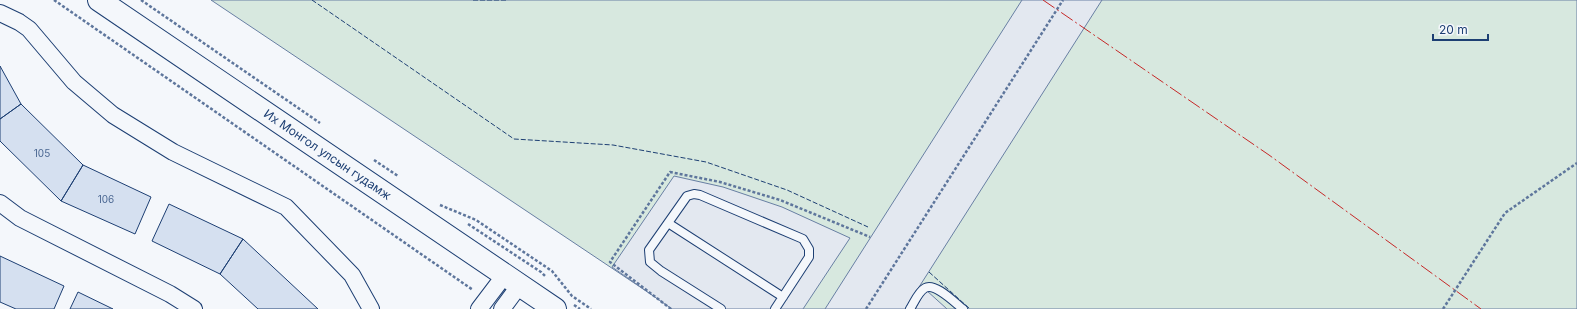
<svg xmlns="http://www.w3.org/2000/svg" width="1577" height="309" viewBox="0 0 1577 309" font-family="Inter,sans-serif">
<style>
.green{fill:#d7e8df;stroke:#687fa3}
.parking{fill:#e3e8f0;stroke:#687fa3}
.building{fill:#d5e0f0;stroke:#1d3f73}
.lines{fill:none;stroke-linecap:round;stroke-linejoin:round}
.service-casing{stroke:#1d3f73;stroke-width:10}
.minor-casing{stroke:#1d3f73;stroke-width:18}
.primary-casing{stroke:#1d3f73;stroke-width:24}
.path{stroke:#5e769c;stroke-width:2.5;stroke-dasharray:3 2;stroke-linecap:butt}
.service{stroke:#f4f7fb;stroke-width:8}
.minor{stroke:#f4f7fb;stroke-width:16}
.primary{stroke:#f4f7fb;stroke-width:22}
.fence{stroke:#1d3f73;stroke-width:1;stroke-dasharray:5 2;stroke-linecap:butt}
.power{stroke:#c62828;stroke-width:1;stroke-dasharray:14 3 2 3;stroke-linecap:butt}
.labels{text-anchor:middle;stroke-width:3;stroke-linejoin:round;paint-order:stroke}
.number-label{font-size:10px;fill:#4b6792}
.street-label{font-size:12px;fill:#1d3f73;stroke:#f4f7fb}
</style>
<rect width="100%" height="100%" fill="#f4f7fb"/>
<!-- green -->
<path class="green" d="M 211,0 L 1577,0 L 1577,309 L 673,309 Z"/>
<!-- parking -->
<path class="parking" d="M 1022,0 L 1102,0 L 905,309 L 825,309 Z
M 674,176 L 723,187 L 782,207 L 850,238 L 803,309 L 672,309 L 612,267 Z
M 926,290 L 947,309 L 915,309 Z"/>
<!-- building -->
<path class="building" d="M 0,66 L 21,104 L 0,119 Z
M 21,104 L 83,165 L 61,201 L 0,141 L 0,119 Z
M 83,165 L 151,197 L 135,234 L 61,201 Z
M 169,204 L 243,239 L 220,274 L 152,241 Z
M 243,239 L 318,309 L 258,309 L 220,274 Z
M 0,256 L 64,286 L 54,309 L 16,309 L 0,302 Z
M 78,292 L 113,309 L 70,309 Z"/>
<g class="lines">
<!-- service casing -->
<g class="service-casing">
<path id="service" d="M 668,223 L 783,297
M 721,309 L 661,271 L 650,262 L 649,250 L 687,196 L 694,194 L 700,195 L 803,239 L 809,249 L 809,257 L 775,309
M 910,309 C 914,303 918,292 925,288 C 935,282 955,303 963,309"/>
</g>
<!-- minor casing -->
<g class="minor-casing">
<path id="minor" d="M 0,13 L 19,22 L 29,29 L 74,82 L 113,115 L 173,152 L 286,207 L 352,275 L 371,309
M 0,203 L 20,218 L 170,294 L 194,309
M 479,309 L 504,276
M 502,309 L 519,286"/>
</g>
<!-- primary casing -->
<g class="primary-casing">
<g id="primary">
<path id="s1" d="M 99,0 L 555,309"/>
</g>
</g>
<!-- path -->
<path class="path" d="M 54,0 L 473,290
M 141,0 L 320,123
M 374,160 L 398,176
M 440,205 L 476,220 L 552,271 L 572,296 L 591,309
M 468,224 L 541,272 L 545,276
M 574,305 L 580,309
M 671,309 L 610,262 L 670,172 L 720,182 L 780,200 L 870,237
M 866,309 L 1063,0
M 1443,309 L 1505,213 L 1577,163"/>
<!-- service -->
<use href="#service" class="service"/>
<!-- minor -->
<use href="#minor" class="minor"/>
<!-- primary -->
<use href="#primary" class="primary"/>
<!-- fence -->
<path class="fence" d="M 312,0 L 514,139 L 613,145 L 706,162 L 787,190 L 868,227
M 473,0 L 508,0
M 929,272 L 970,309"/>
<!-- power -->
<path class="power" d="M 1043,0 L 1269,155 L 1481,309"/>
</g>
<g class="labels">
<!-- number labels -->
<g class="number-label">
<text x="42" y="157">105</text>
<text x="106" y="203">106</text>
</g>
<!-- street labels -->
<g class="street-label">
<text dy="4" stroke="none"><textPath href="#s1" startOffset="276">Их Монгол улсын гудамж</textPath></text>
</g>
</g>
<!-- scale -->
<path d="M1433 34v6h55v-6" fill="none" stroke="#1d3f73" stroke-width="2"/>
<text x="1439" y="34" font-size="12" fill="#1d3f73" stroke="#f4f7fb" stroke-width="3" paint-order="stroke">20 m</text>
</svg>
